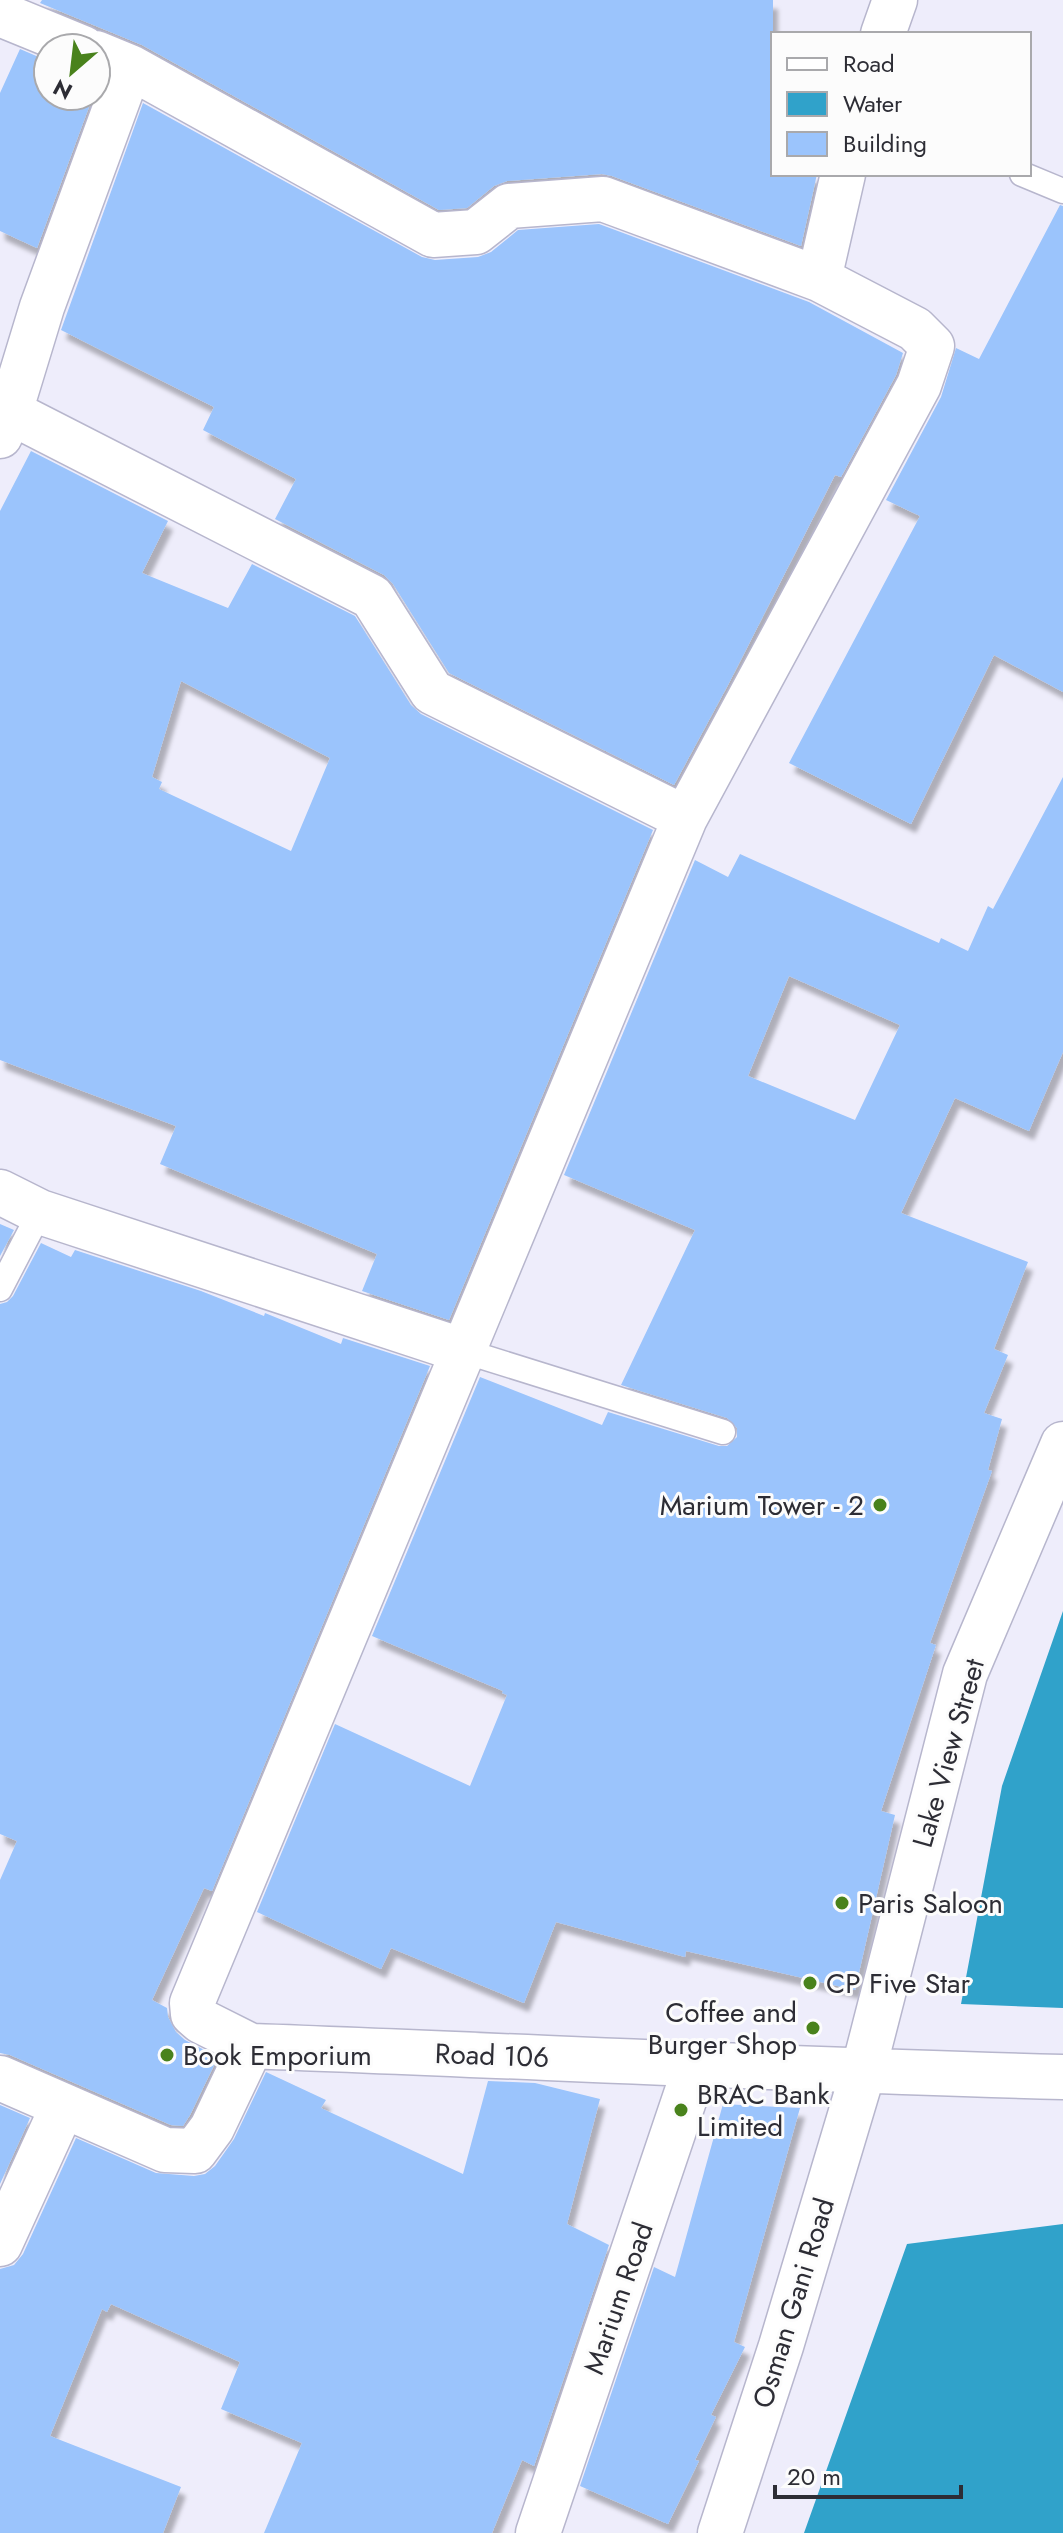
<svg xmlns="http://www.w3.org/2000/svg" width="1063" height="2533" viewBox="0 0 1063 2533" font-family="Jost,sans-serif">
<style>
.water{fill:#30a2ca}
.building{fill:#9bc4fc;fill-rule:evenodd;filter:url(#shadow)}
.lines{fill:none;stroke-linecap:round;stroke-linejoin:round}
.lane-casing{stroke:#b7b6cd;stroke-width:27}
.street-casing{stroke:#b7b6cd;stroke-width:47}
.lane{stroke:#fff;stroke-width:24}
.street{stroke:#fff;stroke-width:44}
.poi-dot{fill:#49821c;stroke:#fcfcfc;stroke-width:3}
.labels{text-anchor:middle;stroke-width:6;stroke-linejoin:round;paint-order:stroke}
.poi-label{font-size:28px;fill:#2d2d35;stroke:#fcfcfc;text-anchor:start}
.street-label{font-size:28px;fill:#2d2d35;stroke:#fcfcfc}
</style>
<defs>
<filter id="shadow"><feDropShadow dx="5" dy="9" stdDeviation="2" flood-color="#0004"/></filter>
</defs>
<rect width="100%" height="100%" fill="#eeedfb"/>
<!-- water -->
<path class="water" d="M 1063,1611 L 1063,2008 L 961,2004 L 1002,1786 Z
M 1063,2224 L 1063,2533 L 804,2533 L 907,2244 Z"/>
<!-- building -->
<path class="building" d="M 42,0 L 773,0 L 773,174 L 817,174 L 801,246 L 612,176 L 602,174 L 507,181 L 494,186 L 467,208 L 439,210 L 142,45 L 40,3 Z
M 20,49 L 48,61 L 48,96 L 93,96 L 37,248 L 0,231 L 0,93 Z
M 143,103 L 422,257 L 435,260 L 478,257 L 491,252 L 518,230 L 599,224 L 809,302 L 903,353 L 896,375 L 841,477 L 835,475 L 729,683 L 674,785 L 449,673 L 393,584 L 384,575 L 275,519 L 296,479 L 203,430 L 214,407 L 61,330 Z
M 1060,205 L 1063,206 L 1063,692 L 994,655 L 911,824 L 789,763 L 920,516 L 886,500 L 941,397 L 956,348 L 979,359 Z
M 31,451 L 168,521 L 142,573 L 228,608 L 252,564 L 355,616 L 411,705 L 421,714 L 653,830 L 449,1320 L 362,1291 L 377,1254 L 160,1164 L 176,1126 L 0,1060 L 0,511 ZM 181,681 L 330,758 L 291,851 L 159,789 L 162,782 L 152,777 Z
M 1063,777 L 1063,1052 L 1029,1131 L 955,1098 L 901,1213 L 1028,1262 L 994,1349 L 1008,1355 L 984,1413 L 1002,1419 L 988,1470 L 992,1471 L 930,1643 L 936,1645 L 881,1811 L 895,1815 L 855,1990 L 686,1951 L 685,1957 L 556,1922 L 524,2003 L 391,1948 L 381,1969 L 257,1912 L 335,1724 L 470,1786 L 507,1695 L 502,1693 L 503,1691 L 372,1636 L 480,1377 L 602,1425 L 608,1412 L 719,1446 L 727,1446 L 737,1437 L 737,1428 L 727,1418 L 621,1385 L 695,1230 L 564,1175 L 695,860 L 728,877 L 740,854 L 939,943 L 941,938 L 968,951 L 988,906 L 993,909 ZM 789,976 L 900,1025 L 855,1120 L 748,1076 Z
M 0,1224 L 14,1230 L 0,1256 Z
M 41,1243 L 71,1257 L 75,1250 L 201,1291 L 264,1316 L 265,1313 L 341,1344 L 343,1338 L 430,1366 L 212,1891 L 204,1888 L 152,2000 L 167,2008 L 168,2017 L 176,2032 L 185,2040 L 218,2057 L 190,2115 L 183,2126 L 171,2125 L 10,2055 L 0,2053 L 0,1880 L 17,1841 L 0,1834 L 0,1304 L 7,1302 L 13,1296 Z
M 266,2072 L 326,2100 L 321,2108 L 463,2174 L 488,2081 L 535,2083 L 600,2099 L 567,2224 L 609,2245 L 534,2466 L 522,2460 L 492,2533 L 264,2533 L 302,2443 L 221,2409 L 240,2362 L 111,2304 L 107,2312 L 102,2309 L 50,2436 L 181,2487 L 163,2533 L 0,2533 L 0,2269 L 14,2265 L 23,2254 L 76,2138 L 156,2173 L 194,2176 L 205,2174 L 215,2166 L 234,2139 Z
M 723,2104 L 800,2108 L 734,2342 L 745,2347 L 711,2415 L 716,2417 L 695,2460 L 699,2461 L 668,2524 L 580,2486 L 654,2267 L 675,2277 Z
M 0,2105 L 30,2118 L 0,2184 Z"/>
<g class="lines">
<!-- lane casing -->
<g class="lane-casing">
<path id="lane" d="M 1022,174 L 1063,191
M 0,1289 L 40,1212
M 464,1351 L 723,1432"/>
</g>
<!-- street casing -->
<g class="street-casing">
<path id="street" d="M 0,14 L 83,48
M 883,34 L 895,0
M 130,67 L 433,235 L 476,232 L 509,206 L 603,199 L 819,279 L 915,329 L 932,346 L 919,385 L 685,818 L 192,2003 L 193,2014 L 201,2021 L 251,2046 C 522,2056 792,2070 1063,2077
M 819,279 L 843,174
M 10,412 L 372,597 L 432,692 L 685,818
M 0,436 L 10,412 L 42,307 L 130,67 L 96,53
M 0,1192 L 40,1212 L 464,1351
M 0,2078 L 165,2150 L 195,2151 L 212,2128 L 251,2046
M 0,2244 L 63,2106
M 538,2533 L 697,2062
M 720,2533 L 781,2346 L 863,2072 L 965,1674 L 1063,1444"/>
</g>
<!-- lane -->
<use href="#lane" class="lane"/>
<!-- street -->
<use href="#street" class="street"/>
</g>
<!-- markers -->
<g class="poi-dot">
<circle cx="880" cy="1505" r="8"/>
<circle cx="842" cy="1903" r="8"/>
<circle cx="810" cy="1983" r="8"/>
<circle cx="813" cy="2028" r="8"/>
<circle cx="167" cy="2055" r="8"/>
<circle cx="681" cy="2110" r="8"/>
</g>
<g class="labels">
<!-- poi labels -->
<g class="poi-label">
<text x="864" y="1515" text-anchor="end">Marium Tower - 2</text>
<text x="858" y="1913">Paris Saloon</text>
<text x="826" y="1993">CP Five Star</text>
<text x="797" y="2022" text-anchor="end">Coffee and<tspan x="797" dy="32">Burger Shop</tspan></text>
<text x="183" y="2065">Book Emporium</text>
<text x="697" y="2104">BRAC Bank<tspan x="697" dy="32">Limited</tspan></text>
</g>
<!-- street labels -->
<g class="street-label">
<text transform="translate(948 1753) rotate(-74)" y="10">Lake View Street</text>
<text transform="translate(492 2055) rotate(2)" y="10">Road 106</text>
<text transform="translate(618 2298) rotate(-71)" y="10">Marium Road</text>
<text transform="translate(793 2303) rotate(-73)" y="10">Osman Gani Road</text>
</g>
</g>
<!-- legend -->
<rect x="771" y="32" width="260" height="144" fill="#fcfcfc" stroke="#a9a9ac" stroke-width="2"/>
<rect x="787" y="58" width="40" height="12" fill="#ffffff" stroke="#a9a9ac" stroke-width="2"/>
<text x="843" y="72" font-size="24" fill="#2d2d35">Road</text>
<rect x="787" y="92" width="40" height="24" fill="#30a2ca" stroke="#a9a9ac" stroke-width="2"/>
<text x="843" y="112" font-size="24" fill="#2d2d35">Water</text>
<rect x="787" y="132" width="40" height="24" fill="#9bc4fc" stroke="#a9a9ac" stroke-width="2"/>
<text x="843" y="152" font-size="24" fill="#2d2d35">Building</text>
<!-- north arrow -->
<g transform="translate(72 72) rotate(208)"><circle r="38" fill="#fcfcfc" stroke="#a9a9ac" stroke-width="2"/>
<path d="M0-6L14 30L0 20L-14 30Z" fill="#49821c"/>
<text y="-12" font-size="22" font-weight="bold" text-anchor="middle" fill="#2d2d35">N</text>
</g>
<!-- scale -->
<path d="M775 2485v12h186v-12" fill="none" stroke="#2d2d35" stroke-width="4"/>
<text x="787" y="2485" font-size="24" fill="#2d2d35" stroke="#fcfcfc" stroke-width="6" paint-order="stroke">20 m</text>
</svg>
